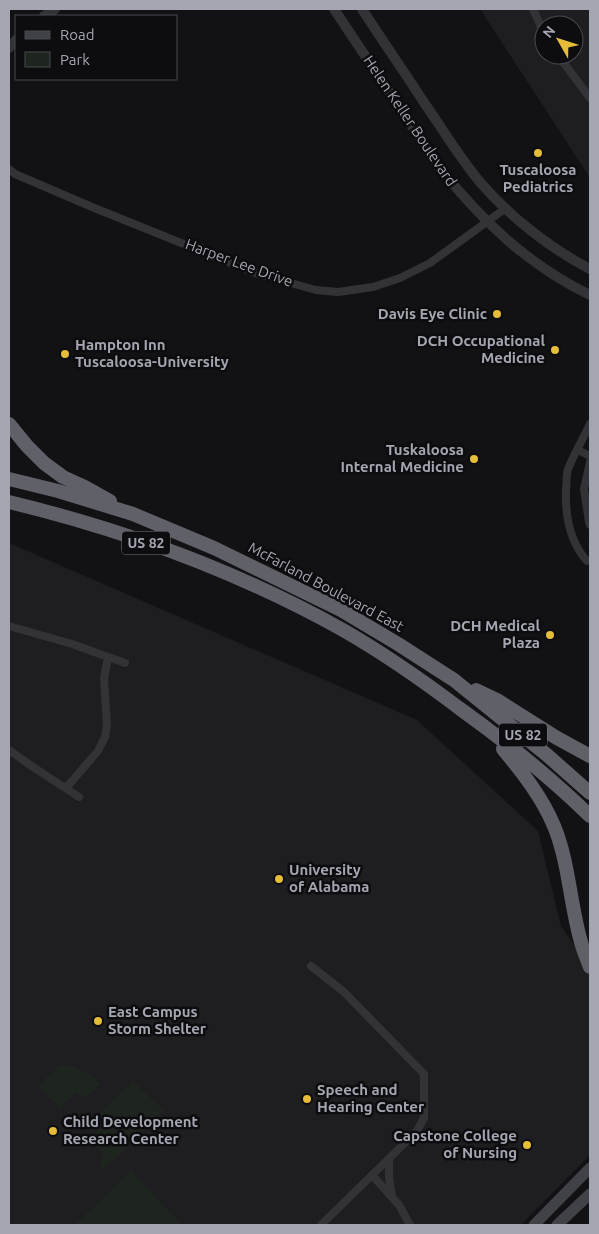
<svg xmlns="http://www.w3.org/2000/svg" width="599" height="1234" viewBox="0 0 599 1234" font-family="Ubuntu,sans-serif">
<style>
.built{fill:#1e1d20;fill-rule:evenodd}
.green{fill:#1e251f}
.lines{fill:none;stroke-linecap:round;stroke-linejoin:round}
.minor{stroke:#333337;stroke-width:8}
.tertiary{stroke:#333337;stroke-width:10}
.secondary{stroke:#414247;stroke-width:11}
.motorway{stroke:#5f6068;stroke-width:14}
.poi-dot{fill:#e5bd38;stroke:#0d0c0e;stroke-width:2}
.labels{text-anchor:middle;stroke-width:5;stroke-linejoin:round;paint-order:stroke}
.shield{fill:#0d0c0e;stroke:#777881;stroke-width:1}
.shield-label{font-size:14px;font-weight:bold;fill:#a4a7b2}
.street-label{font-size:15px;fill:#a4a7b2;stroke:#0d0c0e}
.poi-label{font-size:15px;font-weight:bold;fill:#a4a7b2;stroke:#0d0c0e;text-anchor:end}
</style>
<rect width="100%" height="100%" fill="#121113"/>
<!-- built -->
<path class="built" d="M 480,9 L 590,9 L 590,178 ZM 544,25 L 574,25 L 574,55 L 544,55 Z
M 9,543 L 417,720 L 538,831 L 561,926 L 590,968 L 590,1155 L 521,1225 L 9,1225 Z"/>
<!-- green -->
<path class="green" d="M 60,1065 C 76,1066 88,1073 101,1083 L 89,1094 L 88,1094 L 86,1096 L 80,1096 L 76,1092 L 59,1108 L 38,1086 Z
M 133,1081 L 164,1111 L 104,1169 L 101,1165 L 101,1160 L 105,1155 L 89,1139 L 106,1122 L 101,1117 L 101,1112 Z
M 131,1171 L 182,1225 L 75,1225 Z"/>
<g class="lines">
<!-- minor -->
<path class="minor" d="M 533,9 L 544,33
M 558,55 L 590,98
M 9,169 L 15,174 L 92,207 L 258,274 L 316,290 L 338,292 L 373,287 L 400,278 L 430,263 L 506,208
M 590,424 C 583,439 574,454 568,469 C 566,475 567,482 566,489 C 565,515 569,541 587,561 L 590,561
M 578,450 L 590,456
M 590,462 L 584,489 L 589,522 L 590,525
M 9,626 L 72,644 L 125,663
M 9,750 L 33,767 L 79,797
M 66,788 L 98,751 L 105,737 L 107,725 L 104,679 L 108,657
M 311,966 L 344,992 L 424,1074 L 424,1118 L 417,1131 L 321,1225
M 389,1159 L 389,1177 L 392,1196
M 372,1175 L 399,1205 L 410,1225"/>
<!-- tertiary -->
<path class="tertiary" d="M 334,9 L 439,167 C 482,221 528,265 590,295
M 362,9 C 382,40 403,70 423,101 C 442,128 459,157 480,182 C 509,216 551,249 590,269
M 44,16 L 55,9
M 9,48 L 16,40"/>
<!-- secondary -->
<path class="secondary" d="M 534,1225 L 590,1168
M 557,1225 L 590,1194"/>
<!-- motorway -->
<path class="motorway" d="M 9,424 L 27,446 L 44,463 L 63,477 L 85,487 L 110,501
M 9,479 L 58,491 L 133,514 L 214,548 L 341,610 L 398,644 L 454,680 L 547,755 L 590,793
M 9,502 C 125,530 239,572 343,630 C 383,653 422,680 459,708 C 505,741 549,776 590,816
M 476,690 L 497,700 L 557,738 L 590,756
M 503,749 C 522,772 542,797 554,826 C 569,862 570,904 581,942 C 583,950 587,959 590,967"/>
</g>
<!-- markers -->
<g class="poi-dot">
<circle cx="538" cy="153" r="5"/>
<circle cx="497" cy="314" r="5"/>
<circle cx="555" cy="350" r="5"/>
<circle cx="65" cy="354" r="5"/>
<circle cx="474" cy="459" r="5"/>
<circle cx="550" cy="635" r="5"/>
<circle cx="279" cy="879" r="5"/>
<circle cx="98" cy="1021" r="5"/>
<circle cx="307" cy="1099" r="5"/>
<circle cx="53" cy="1131" r="5"/>
<circle cx="527" cy="1145" r="5"/>
</g>
<g class="labels">
<!-- shield labels -->
<g class="shield">
<rect x="122" y="531.5" width="48" height="23" rx="4"/>
<rect x="499" y="723.5" width="48" height="23" rx="4"/>
</g>
<g class="shield-label">
<text x="146" y="548">US 82</text>
<text x="523" y="740">US 82</text>
</g>
<!-- street labels -->
<g class="street-label">
<text transform="translate(410 121) rotate(56)" y="5">Helen Keller Boulevard</text>
<text transform="translate(239 263) rotate(20)" y="5">Harper Lee Drive</text>
<text transform="translate(326 587) rotate(28)" y="5">McFarland Boulevard East</text>
</g>
<!-- poi labels -->
<g class="poi-label">
<text x="538" y="175" text-anchor="middle">Tuscaloosa<tspan x="538" dy="17">Pediatrics</tspan></text>
<text x="487" y="319">Davis Eye Clinic</text>
<text x="545" y="346">DCH Occupational<tspan x="545" dy="17">Medicine</tspan></text>
<text x="75" y="350" text-anchor="start">Hampton Inn<tspan x="75" dy="17">Tuscaloosa-University</tspan></text>
<text x="464" y="455">Tuskaloosa<tspan x="464" dy="17">Internal Medicine</tspan></text>
<text x="540" y="631">DCH Medical<tspan x="540" dy="17">Plaza</tspan></text>
<text x="289" y="875" text-anchor="start">University<tspan x="289" dy="17">of Alabama</tspan></text>
<text x="108" y="1017" text-anchor="start">East Campus<tspan x="108" dy="17">Storm Shelter</tspan></text>
<text x="317" y="1095" text-anchor="start">Speech and<tspan x="317" dy="17">Hearing Center</tspan></text>
<text x="63" y="1127" text-anchor="start">Child Development<tspan x="63" dy="17">Research Center</tspan></text>
<text x="517" y="1141">Capstone College<tspan x="517" dy="17">of Nursing</tspan></text>
</g>
</g>
<!-- border -->
<rect width="599" height="1234" fill="none" stroke="#a4a7b2" stroke-width="20"/>
<!-- legend -->
<rect x="15" y="15" width="162" height="65" fill="#0d0c0e" stroke="#494a50"/>
<rect x="25" y="31" width="25" height="8" fill="#414247" stroke="#494a50"/>
<text x="60" y="40" font-size="15" fill="#a4a7b2">Road</text>
<rect x="25" y="52" width="25" height="15" fill="#1e251f" stroke="#494a50"/>
<text x="60" y="65" font-size="15" fill="#a4a7b2">Park</text>
<!-- north arrow -->
<g transform="translate(559 40) rotate(309)"><circle r="24" fill="#0d0c0e" stroke="#494a50"/>
<path d="M0-4L9 19L0 12L-9 19Z" fill="#e5bd38"/>
<text y="-8" font-size="14" font-weight="bold" text-anchor="middle" fill="#a4a7b2">N</text>
</g>
</svg>
